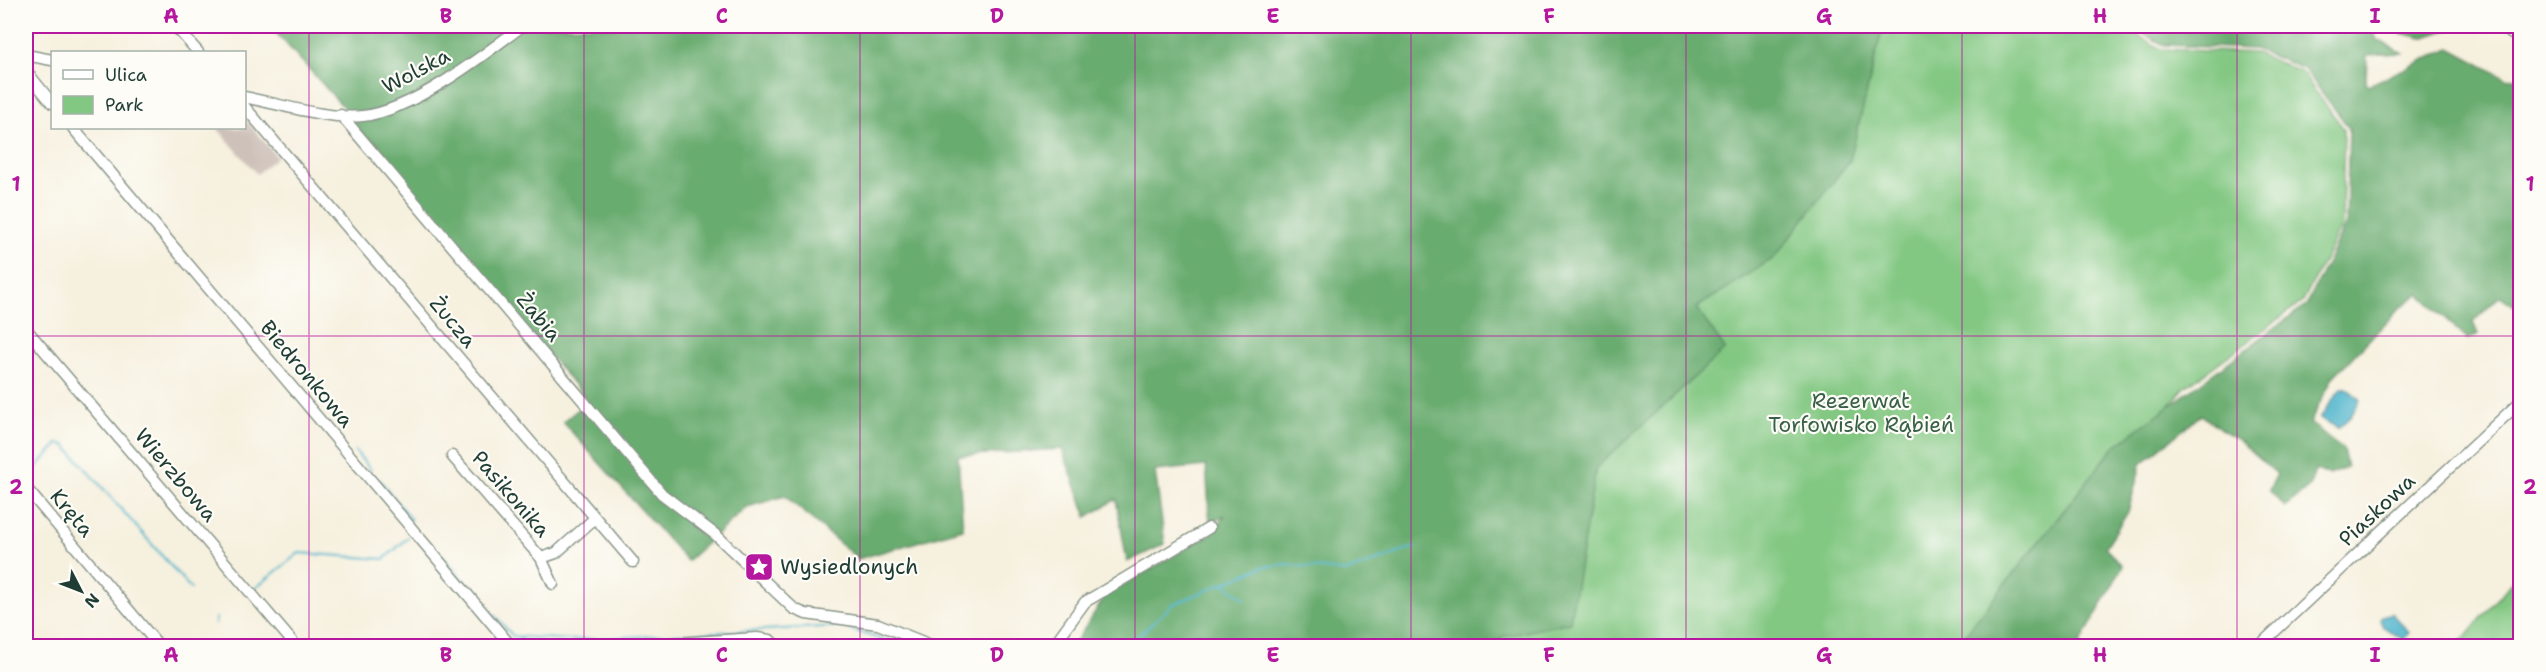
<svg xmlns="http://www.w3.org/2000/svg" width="2546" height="672" viewBox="0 0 2546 672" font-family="'Shantell Sans',sans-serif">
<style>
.industrial{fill:#cec1ba}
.green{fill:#82c782;stroke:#50825b;stroke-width:1.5}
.forest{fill:#69ac70;stroke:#447452;stroke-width:1.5}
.water{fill:#4db4cc;stroke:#367880;stroke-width:1.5}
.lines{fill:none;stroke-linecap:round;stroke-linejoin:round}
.stream{stroke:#4db4cc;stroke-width:2}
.minor-casing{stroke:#8a9689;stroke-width:13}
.minor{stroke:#fff;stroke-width:10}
.grid{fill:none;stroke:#b5179e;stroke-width:1.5;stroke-opacity:0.55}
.labels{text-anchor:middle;stroke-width:4.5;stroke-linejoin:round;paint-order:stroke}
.street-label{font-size:21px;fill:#1f3d34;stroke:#fdfcf7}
.park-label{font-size:21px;fill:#386048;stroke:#fdfcf7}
.poi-label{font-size:21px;fill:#1f3d34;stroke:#fdfcf7;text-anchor:start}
.neatline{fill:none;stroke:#b5179e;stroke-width:2}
.grid-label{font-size:20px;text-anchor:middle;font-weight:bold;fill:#b5179e}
</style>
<rect width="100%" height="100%" fill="#fdfcf7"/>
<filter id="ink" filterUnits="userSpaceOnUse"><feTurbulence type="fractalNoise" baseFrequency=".0167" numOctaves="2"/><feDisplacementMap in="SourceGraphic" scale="12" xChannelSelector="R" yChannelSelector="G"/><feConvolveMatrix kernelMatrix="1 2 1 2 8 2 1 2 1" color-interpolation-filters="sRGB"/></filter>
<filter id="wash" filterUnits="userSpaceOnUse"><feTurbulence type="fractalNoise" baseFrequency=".008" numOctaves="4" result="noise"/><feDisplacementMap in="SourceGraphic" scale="24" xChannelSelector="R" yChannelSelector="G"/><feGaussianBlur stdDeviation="1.35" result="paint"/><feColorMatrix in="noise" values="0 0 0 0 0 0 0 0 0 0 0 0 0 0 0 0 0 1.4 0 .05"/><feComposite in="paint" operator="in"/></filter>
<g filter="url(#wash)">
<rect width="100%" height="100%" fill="#f6f0de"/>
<!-- industrial -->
<path class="industrial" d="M 245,118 L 277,157 L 257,174 L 217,128 L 244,128 Z"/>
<!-- green -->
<path class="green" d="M 1838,26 L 2121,26 L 2161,49 L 2256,53 L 2301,72 L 2344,129 L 2342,225 L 2303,301 L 2183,389 L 1973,646 L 1140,646 L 1359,494 Z
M 2520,572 L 2520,646 L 2458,646 Z"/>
<!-- forest -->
<path class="forest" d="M 270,26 L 1883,26 L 1850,160 L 1774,258 L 1696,308 L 1725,349 L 1596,468 L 1570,622 L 1501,637 L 1496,646 L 1073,646 L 1106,595 L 1213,533 L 1225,515 L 1210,523 L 1206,466 L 1155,471 L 1165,544 L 1127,562 L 1116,499 L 1087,517 L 1062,449 L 958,456 L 963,529 L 858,559 L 785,496 L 747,507 L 687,561 L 563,422 L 588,401 L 359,129 L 345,109 Z
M 2129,26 L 2379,26 L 2372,32 L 2377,40 L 2403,53 L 2367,55 L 2366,82 L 2369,85 L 2450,48 L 2507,79 L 2520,77 L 2520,310 L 2500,296 L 2473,322 L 2478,334 L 2467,339 L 2419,294 L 2400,308 L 2333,377 L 2310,423 L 2343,449 L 2347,468 L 2328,475 L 2315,469 L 2311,485 L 2285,507 L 2269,490 L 2277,474 L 2239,441 L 2201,415 L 2141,464 L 2128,512 L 2105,548 L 2123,566 L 2079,646 L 1956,646 L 2115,446 L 2307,304 L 2346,223 L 2349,128 L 2304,69 L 2255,49 L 2164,45 Z
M 2403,26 L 2458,26 L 2422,38 L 2400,33 Z"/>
<!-- water -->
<path class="water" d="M 2341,388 L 2347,388 L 2360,400 L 2351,416 L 2338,428 L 2320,418 Z
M 2391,613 L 2409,632 L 2404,640 L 2382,626 L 2380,620 L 2382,616 Z"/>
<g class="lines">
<!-- stream -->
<path class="stream" d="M 355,451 L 371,470
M 26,478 L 58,444 L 65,445 L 191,589
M 380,480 L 411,520
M 433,546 L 487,607
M 1223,583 L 1245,599
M 253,590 L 299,553 L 384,559 L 409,537
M 493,614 L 513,636 L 572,640 L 840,626 L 902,646
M 215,624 L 216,618
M 520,638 L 528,646
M 1127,646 L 1172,605 L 1262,567 L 1287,564 L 1346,572 L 1415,547"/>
</g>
</g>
<g filter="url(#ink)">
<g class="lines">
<!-- minor casing -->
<g class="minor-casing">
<path id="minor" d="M 175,26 L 198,52
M 2500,26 L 2520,39
M 26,55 L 52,60
M 26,71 L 52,103
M 244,97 C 280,104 328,120 363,116 C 412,111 484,55 522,26
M 244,106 L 633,562
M 341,115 L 662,494 L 716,535 L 794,609 L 806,614 L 878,624 L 933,646
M 73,128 L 511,646
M 26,329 L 296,646
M 452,456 L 541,558 L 553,584
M 26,488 L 159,646
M 541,558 L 556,553 L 595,518
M 672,646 L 676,643 L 757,638 L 770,640 L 776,646
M 1053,646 L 1085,602 L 1209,528
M 2259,646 L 2520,402"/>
</g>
<!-- minor -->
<use href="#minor" class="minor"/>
</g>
</g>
<!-- grid -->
<path class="grid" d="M 309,26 L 309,646M 584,26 L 584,646M 860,26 L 860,646M 1135,26 L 1135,646M 1411,26 L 1411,646M 1686,26 L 1686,646M 1962,26 L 1962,646M 2237,26 L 2237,646M 26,336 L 2520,336"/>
<!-- icons -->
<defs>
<g id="sight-square" transform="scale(1.5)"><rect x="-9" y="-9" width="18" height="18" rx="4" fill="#b5179e" stroke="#fdfcf7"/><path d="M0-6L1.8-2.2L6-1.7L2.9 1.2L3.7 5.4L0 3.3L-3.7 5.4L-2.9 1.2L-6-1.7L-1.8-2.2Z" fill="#fff"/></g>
</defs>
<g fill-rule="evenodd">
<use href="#sight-square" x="759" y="567"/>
</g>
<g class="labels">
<!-- street labels -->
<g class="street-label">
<text transform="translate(416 71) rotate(-28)" y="7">Wolska</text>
<text transform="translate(539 317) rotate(50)" y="7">Żabia</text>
<text transform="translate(453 322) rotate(50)" y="7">Żucza</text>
<text transform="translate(307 374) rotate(50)" y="7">Biedronkowa</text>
<text transform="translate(176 475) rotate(50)" y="7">Wierzbowa</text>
<text transform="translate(511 494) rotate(49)" y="7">Pasikonika</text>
<text transform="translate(2377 510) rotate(-43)" y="7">Piaskowa</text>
<text transform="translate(72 513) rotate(50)" y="7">Kręta</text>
</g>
<!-- park labels -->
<g class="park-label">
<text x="1861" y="408">Rezerwat<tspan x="1861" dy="24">Torfowisko Rąbień</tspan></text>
</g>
<!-- poi labels -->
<g class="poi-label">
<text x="780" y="574">Wysiedlonych</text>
</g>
</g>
<!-- margin -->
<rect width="2546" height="672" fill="none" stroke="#fdfcf7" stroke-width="66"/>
<!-- legend -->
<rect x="51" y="51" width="195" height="78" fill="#fdfcf7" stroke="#a4b0a9" stroke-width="1.5"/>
<rect x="63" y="70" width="30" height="9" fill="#ffffff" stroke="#a4b0a9" stroke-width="1.5"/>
<text x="105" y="81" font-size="18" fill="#1f3d34">Ulica</text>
<rect x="63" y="96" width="30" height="18" fill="#82c782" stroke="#a4b0a9" stroke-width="1.5"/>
<text x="105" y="111" font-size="18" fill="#1f3d34">Park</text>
<!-- north arrow -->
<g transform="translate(81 591) rotate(132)" stroke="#fdfcf7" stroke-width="4.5" paint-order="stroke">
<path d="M0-4.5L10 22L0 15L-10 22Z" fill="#1f3d34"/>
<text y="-9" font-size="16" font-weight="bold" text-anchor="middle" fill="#1f3d34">N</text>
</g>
<rect x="33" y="33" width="2480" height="606" class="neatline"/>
<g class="grid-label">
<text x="171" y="23">A</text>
<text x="446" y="23">B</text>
<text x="722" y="23">C</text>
<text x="997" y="23">D</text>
<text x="1273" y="23">E</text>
<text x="1549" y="23">F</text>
<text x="1824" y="23">G</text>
<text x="2100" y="23">H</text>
<text x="2375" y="23">I</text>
<text x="16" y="191">1</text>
<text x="2530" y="191">1</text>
<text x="16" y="494">2</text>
<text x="2530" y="494">2</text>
<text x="171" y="662">A</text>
<text x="446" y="662">B</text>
<text x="722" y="662">C</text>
<text x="997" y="662">D</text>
<text x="1273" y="662">E</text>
<text x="1549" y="662">F</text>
<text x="1824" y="662">G</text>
<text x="2100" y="662">H</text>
<text x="2375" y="662">I</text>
</g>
</svg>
